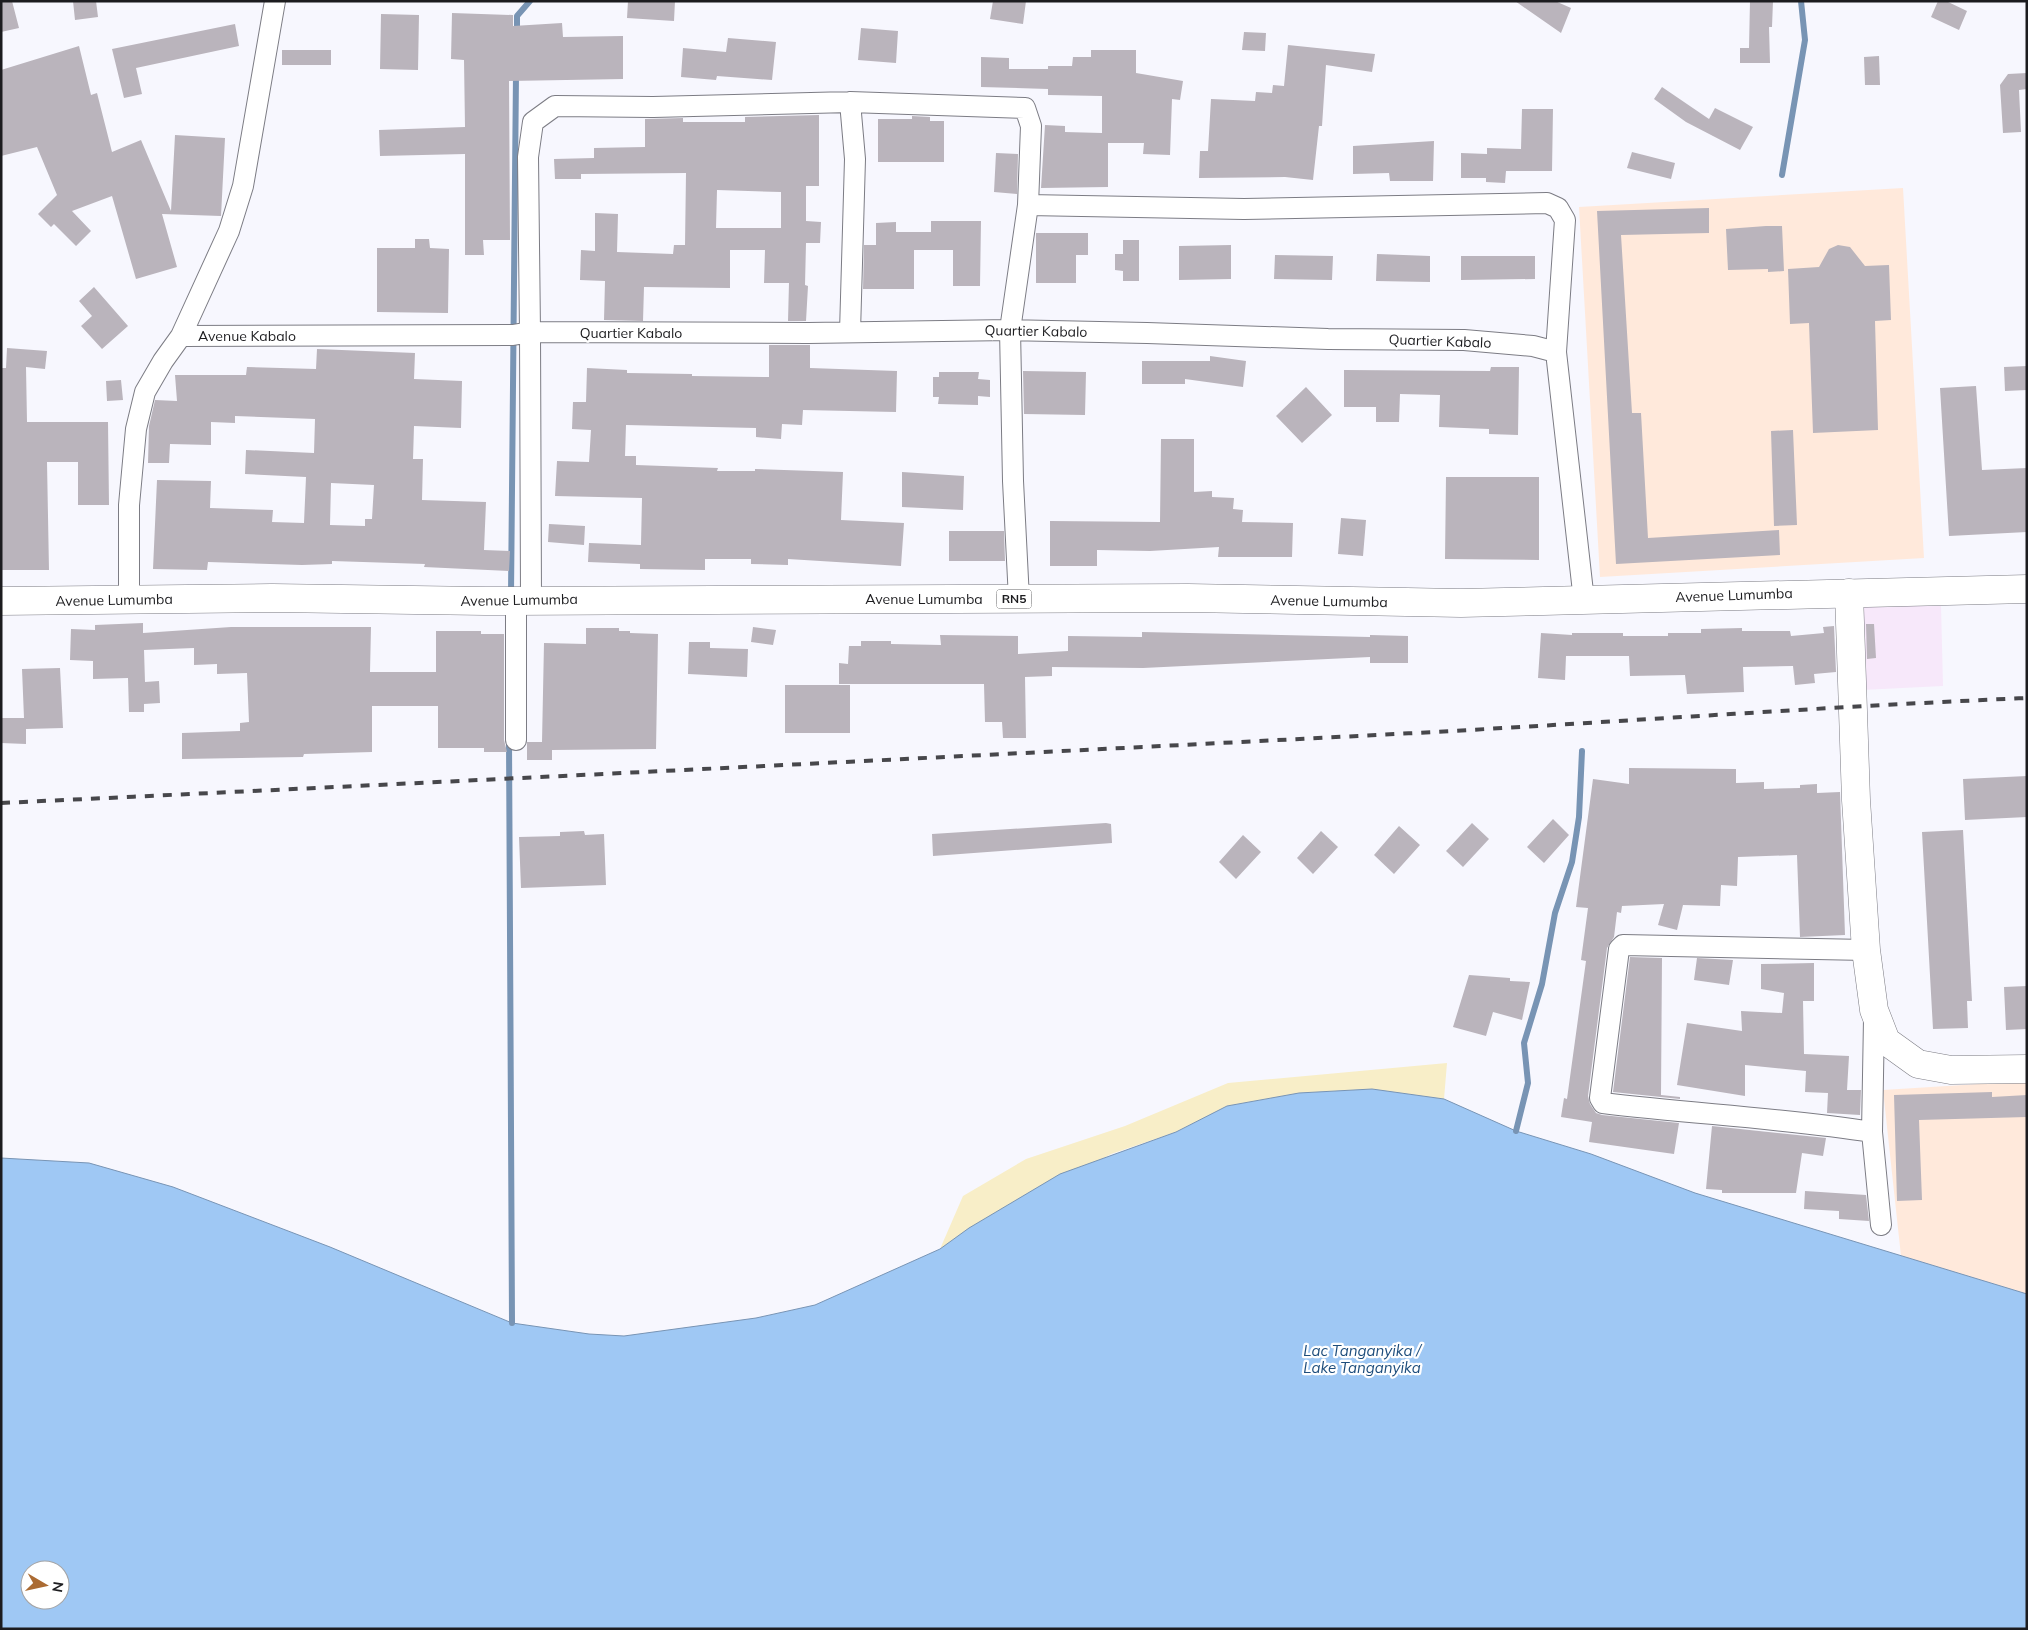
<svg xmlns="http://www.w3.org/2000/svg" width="2028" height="1630" viewBox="0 0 2028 1630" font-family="Mulish,sans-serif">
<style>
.commercial{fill:#f7e8fa}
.education{fill:#ffe9db}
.sand{fill:#f8eec8}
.water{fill:#9fc8f4;stroke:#7894b4;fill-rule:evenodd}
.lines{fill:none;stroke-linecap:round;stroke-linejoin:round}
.stream{stroke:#7894b4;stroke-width:6}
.building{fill:#bab4bc;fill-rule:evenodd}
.street-casing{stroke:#7c7c84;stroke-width:22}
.secondary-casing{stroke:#7c7c84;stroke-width:29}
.highway-casing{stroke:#7c7c84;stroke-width:29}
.street{stroke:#fff;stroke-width:20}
.secondary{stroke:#fff;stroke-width:28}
.highway{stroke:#fff;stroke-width:28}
.rail{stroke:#47474b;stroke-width:4;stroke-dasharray:9 9;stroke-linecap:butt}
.labels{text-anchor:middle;stroke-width:4.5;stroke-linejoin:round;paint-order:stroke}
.shield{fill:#fff;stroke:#606062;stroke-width:1}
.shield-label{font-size:12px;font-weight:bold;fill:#1c1c1f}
.street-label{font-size:14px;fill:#1c1c1f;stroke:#fff}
.water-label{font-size:15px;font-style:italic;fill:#1d4d7c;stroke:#fff}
</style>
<rect width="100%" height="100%" fill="#f7f7fe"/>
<!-- commercial -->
<path class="commercial" d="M 1857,605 L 1941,606 L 1943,686 L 1862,690 Z"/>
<!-- education -->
<path class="education" d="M 1903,188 L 1924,558 L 1600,577 L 1579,207 Z
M 2027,1081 L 2027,1294 L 1901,1256 L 1883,1090 Z"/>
<!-- sand -->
<path class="sand" d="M 1447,1063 L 1444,1099 L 1372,1089 L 1299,1093 L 1227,1106 L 1176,1132 L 1111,1154 L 940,1249 L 963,1196 L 1026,1159 L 1125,1126 L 1228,1083 Z"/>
<!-- water -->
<path class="water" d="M 1372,1089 L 1444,1099 L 1516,1131 L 1591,1154 L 1695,1193 L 2027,1294 L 2027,1629 L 1,1629 L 1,1158 L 89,1163 L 173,1187 L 330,1247 L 512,1323 L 589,1334 L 624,1336 L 756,1318 L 815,1305 L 940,1249 L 969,1228 L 1060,1174 L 1176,1132 L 1227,1106 L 1299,1093 ZM 30,1570 L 60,1570 L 60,1600 L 30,1600 Z"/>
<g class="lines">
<!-- stream -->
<path class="stream" d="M 517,34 L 517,16 L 530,1
M 1782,175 L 1805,40 L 1801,1
M 511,594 L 516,74
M 509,739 L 512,1323
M 1516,1131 L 1528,1083 L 1524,1043 L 1542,984 L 1555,913 L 1572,862 L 1579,817 L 1582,751"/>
</g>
<!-- building -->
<path class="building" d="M 1,1 L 12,1 L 19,28 L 1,32 Z
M 73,1 L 96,1 L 98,17 L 75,20 Z
M 628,1 L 675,1 L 674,21 L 627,18 Z
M 993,1 L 1026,1 L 1023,24 L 990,19 Z
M 1515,1 L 1555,1 L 1571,8 L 1561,33 Z
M 1750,1 L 1773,1 L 1772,27 L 1769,27 L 1770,63 L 1740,63 L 1740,48 L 1749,48 Z
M 1938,1 L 1946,1 L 1967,11 L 1959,30 L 1931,17 Z
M 452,13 L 513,15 L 513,26 L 562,23 L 563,37 L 623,36 L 623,79 L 509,81 L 510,240 L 483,240 L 484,255 L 465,255 L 465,154 L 380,156 L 379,130 L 465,127 L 464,60 L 451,59 Z
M 381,14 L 419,15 L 418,70 L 380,69 Z
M 235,24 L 239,46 L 136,68 L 142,94 L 124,98 L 112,49 Z
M 861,28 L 898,31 L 896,63 L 858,60 Z
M 1244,32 L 1266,33 L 1265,51 L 1242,50 Z
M 728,38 L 776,42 L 772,80 L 717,76 L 716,80 L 681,77 L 683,48 L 726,52 Z
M 1288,45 L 1375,54 L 1372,72 L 1326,65 L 1322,126 L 1319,126 L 1313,180 L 1285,177 L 1199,178 L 1200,151 L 1208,151 L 1211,99 L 1255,101 L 1256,92 L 1272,93 L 1273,85 L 1284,86 Z
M 79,46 L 91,95 L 97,93 L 112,152 L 141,140 L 171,211 L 175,135 L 225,138 L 221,216 L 162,214 L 177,267 L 136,279 L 112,196 L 72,211 L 91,231 L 76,246 L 54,224 L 51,227 L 38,214 L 57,195 L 37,147 L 1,156 L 1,70 Z
M 282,50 L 331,50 L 331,65 L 282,65 Z
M 1091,50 L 1136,50 L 1136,73 L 1183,81 L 1180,100 L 1172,99 L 1170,155 L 1143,154 L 1144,143 L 1108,143 L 1108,187 L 1041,188 L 1045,125 L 1065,126 L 1065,132 L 1102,133 L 1102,96 L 1048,95 L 1048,89 L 981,87 L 981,57 L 1009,58 L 1009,69 L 1048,69 L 1048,66 L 1072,66 L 1073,57 L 1091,57 Z
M 1879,56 L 1880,85 L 1865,85 L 1864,57 Z
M 2027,73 L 2027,89 L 2019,90 L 2021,132 L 2003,133 L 2000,85 L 2008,74 Z
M 1662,87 L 1709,119 L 1715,108 L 1753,127 L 1740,150 L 1686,122 L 1654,99 Z
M 1522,109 L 1553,109 L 1552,171 L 1506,171 L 1505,183 L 1486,182 L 1486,178 L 1461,178 L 1461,153 L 1487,154 L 1487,148 L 1521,149 Z
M 819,115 L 819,186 L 806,186 L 806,221 L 821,222 L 820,243 L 806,243 L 805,285 L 808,286 L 806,321 L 788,321 L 789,283 L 764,283 L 765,250 L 730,250 L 730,288 L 644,287 L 643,321 L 604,320 L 605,281 L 580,280 L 581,250 L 595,251 L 595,213 L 618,214 L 617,252 L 673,254 L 674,245 L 685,245 L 686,173 L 581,174 L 581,179 L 555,179 L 554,159 L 594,158 L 594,148 L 645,147 L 645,119 L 683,118 L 683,122 L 745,122 L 745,117 ZM 717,190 L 781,192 L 781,228 L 716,228 Z
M 912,116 L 930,117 L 930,121 L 944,121 L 944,162 L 878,162 L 878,119 L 912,119 Z
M 1434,141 L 1433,181 L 1390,181 L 1389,173 L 1353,174 L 1353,146 Z
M 1632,152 L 1675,163 L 1671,179 L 1627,168 Z
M 996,153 L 1018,154 L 1017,194 L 994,192 Z
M 1709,208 L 1709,233 L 1621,235 L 1632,413 L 1641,413 L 1648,538 L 1779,530 L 1780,555 L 1616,564 L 1597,211 Z
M 931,221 L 981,221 L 980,286 L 953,286 L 953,250 L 914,250 L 914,289 L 863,289 L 864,245 L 876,245 L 876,223 L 896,222 L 896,232 L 931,232 Z
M 1766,226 L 1782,226 L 1784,271 L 1768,272 L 1768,269 L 1728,270 L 1726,229 Z
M 1036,233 L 1088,233 L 1088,255 L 1076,255 L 1076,283 L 1036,283 Z
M 415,239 L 429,239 L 430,248 L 449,249 L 448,313 L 377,312 L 377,248 L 415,248 Z
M 1123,240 L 1139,240 L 1139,281 L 1123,281 L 1123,271 L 1115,270 L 1115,254 L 1123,254 Z
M 1231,245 L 1231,279 L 1179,280 L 1179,246 Z
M 1838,245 L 1850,247 L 1865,266 L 1889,265 L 1891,320 L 1875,321 L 1878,430 L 1813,433 L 1809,323 L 1790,324 L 1788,269 L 1819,267 L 1829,249 Z
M 1377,254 L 1430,256 L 1430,282 L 1376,281 Z
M 1275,255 L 1333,256 L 1332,280 L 1274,279 Z
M 1461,256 L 1535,256 L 1535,279 L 1461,280 Z
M 94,287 L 128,326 L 102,349 L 81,326 L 92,316 L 79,301 Z
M 769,345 L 810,345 L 810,368 L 897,371 L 896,412 L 803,410 L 802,425 L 782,424 L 781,439 L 756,437 L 756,428 L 626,425 L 625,456 L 636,456 L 636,465 L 718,468 L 717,471 L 755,471 L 755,469 L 843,472 L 841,520 L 904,523 L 901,566 L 788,559 L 788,565 L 751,564 L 751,559 L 705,559 L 705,570 L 640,569 L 640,564 L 588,562 L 589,543 L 641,545 L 642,498 L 555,496 L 557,461 L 589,462 L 591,430 L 572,429 L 573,402 L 586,402 L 587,368 L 627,370 L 627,373 L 692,374 L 692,376 L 769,377 Z
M 7,348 L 47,351 L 45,369 L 26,367 L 27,422 L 108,422 L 109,505 L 78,505 L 78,462 L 47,462 L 49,570 L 1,570 L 1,368 L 6,368 Z
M 317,349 L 415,353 L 414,379 L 462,381 L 461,428 L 414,426 L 413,459 L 423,459 L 422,500 L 486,502 L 484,550 L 510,551 L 509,571 L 424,567 L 425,564 L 332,561 L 332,564 L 302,565 L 208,562 L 207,570 L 153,569 L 157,480 L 211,481 L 210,508 L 273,510 L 272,522 L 304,523 L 306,477 L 245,474 L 246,450 L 314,453 L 315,419 L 235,416 L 235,423 L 211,422 L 211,445 L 170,444 L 169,463 L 148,463 L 149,426 L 155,400 L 177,401 L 175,375 L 246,375 L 247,367 L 316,369 ZM 331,483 L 374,485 L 372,519 L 365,519 L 365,526 L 330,525 Z
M 1210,356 L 1246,361 L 1243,387 L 1185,379 L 1185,384 L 1142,384 L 1142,361 L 1210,361 Z
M 2027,366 L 2027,390 L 2005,391 L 2004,367 Z
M 1491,367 L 1519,367 L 1518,435 L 1489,434 L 1489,429 L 1439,427 L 1440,395 L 1400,394 L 1399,422 L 1376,422 L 1376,407 L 1344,407 L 1344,370 L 1490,371 Z
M 1023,371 L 1086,372 L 1085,415 L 1024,414 Z
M 939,372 L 979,372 L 978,379 L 990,380 L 990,397 L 978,396 L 978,405 L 938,404 L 939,397 L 933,397 L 933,377 L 939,377 Z
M 121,380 L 123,400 L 107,401 L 106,381 Z
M 1976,386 L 1982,470 L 2027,468 L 2027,532 L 1949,536 L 1940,388 Z
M 1306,387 L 1332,415 L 1302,443 L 1276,416 Z
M 1793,430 L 1797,525 L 1774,526 L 1771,431 Z
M 1161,439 L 1194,439 L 1194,492 L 1212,491 L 1212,497 L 1234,498 L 1233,509 L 1243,510 L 1242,522 L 1293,523 L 1292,557 L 1218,557 L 1219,547 L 1150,551 L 1097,550 L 1097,566 L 1050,566 L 1050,521 L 1160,522 Z
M 902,472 L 964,476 L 963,510 L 902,507 Z
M 1446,477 L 1539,477 L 1539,560 L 1445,559 Z
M 1341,518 L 1366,520 L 1363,556 L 1338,554 Z
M 549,524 L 585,526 L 584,545 L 548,542 Z
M 949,531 L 1004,531 L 1005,561 L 949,561 Z
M 143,623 L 143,633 L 231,627 L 371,627 L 370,672 L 436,672 L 436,631 L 481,631 L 481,634 L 504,634 L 504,740 L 507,752 L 484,752 L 484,748 L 438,748 L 438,706 L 372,706 L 372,752 L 304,754 L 303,757 L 182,759 L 182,733 L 240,731 L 240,723 L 249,722 L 247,673 L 217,674 L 217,664 L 194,665 L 194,648 L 144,650 L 145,682 L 159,681 L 160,703 L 144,704 L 144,712 L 129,712 L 128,678 L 93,679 L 93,661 L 70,660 L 71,629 L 95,630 L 95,625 Z
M 1866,624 L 1874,624 L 1876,658 L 1867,659 Z
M 1834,626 L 1836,672 L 1814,674 L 1815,683 L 1795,685 L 1793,666 L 1743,667 L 1744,692 L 1687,694 L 1685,675 L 1630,676 L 1629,656 L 1566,656 L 1565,680 L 1538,678 L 1541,633 L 1572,635 L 1572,633 L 1623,633 L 1623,636 L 1668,636 L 1668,633 L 1701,633 L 1701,629 L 1742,628 L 1742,631 L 1790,631 L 1791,636 L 1824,633 L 1823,627 Z
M 753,627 L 776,630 L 773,645 L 751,642 Z
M 586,628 L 619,628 L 619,631 L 630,631 L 630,633 L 658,634 L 656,749 L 552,750 L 552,760 L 527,760 L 527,742 L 542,742 L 544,643 L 586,644 Z
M 1142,632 L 1370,637 L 1370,635 L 1408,636 L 1408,663 L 1370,663 L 1370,657 L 1143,668 L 1052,667 L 1052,676 L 1025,677 L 1026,738 L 1003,738 L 1002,722 L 985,722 L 984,684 L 839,684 L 839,663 L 848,664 L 849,646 L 861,646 L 861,641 L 891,641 L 891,644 L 941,645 L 940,635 L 1018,636 L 1018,654 L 1068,651 L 1068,636 L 1142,637 Z
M 689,642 L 710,642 L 710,648 L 748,649 L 747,677 L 688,674 Z
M 60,668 L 63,728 L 26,729 L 26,744 L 1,743 L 1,718 L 24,718 L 22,669 Z
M 785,685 L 850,685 L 850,733 L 785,733 Z
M 1629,768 L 1736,769 L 1736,783 L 1764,782 L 1764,789 L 1800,788 L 1800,785 L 1817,784 L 1817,793 L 1840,792 L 1845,935 L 1800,937 L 1797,855 L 1738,857 L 1737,886 L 1721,885 L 1720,906 L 1683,905 L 1677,930 L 1658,925 L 1664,904 L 1622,906 L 1621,913 L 1617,912 L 1614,937 L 1607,948 L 1588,1096 L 1590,1104 L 1596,1113 L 1602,1115 L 1679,1123 L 1674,1154 L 1589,1142 L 1592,1122 L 1561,1117 L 1564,1098 L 1567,1099 L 1586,961 L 1581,960 L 1588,908 L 1576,907 L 1593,779 L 1629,784 Z
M 2027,776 L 2027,817 L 1965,820 L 1963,779 Z
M 1553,819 L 1569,835 L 1544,863 L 1527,847 Z
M 1106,823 L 1111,824 L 1112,843 L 933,856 L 932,834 Z
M 1472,823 L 1489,839 L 1463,867 L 1446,851 Z
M 1399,826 L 1420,845 L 1394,874 L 1374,855 Z
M 1963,830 L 1972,1001 L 1967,1001 L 1968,1028 L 1933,1029 L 1922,832 Z
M 584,831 L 585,835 L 604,834 L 606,885 L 521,888 L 519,837 L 560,836 L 560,832 Z
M 1321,831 L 1338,847 L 1313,874 L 1297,858 Z
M 1243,835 L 1261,852 L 1236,879 L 1219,862 Z
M 1630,957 L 1662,958 L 1661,1095 L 1680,1097 L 1680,1099 L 1613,1092 Z
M 1697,958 L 1733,960 L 1729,985 L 1694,980 Z
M 1814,963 L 1814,1001 L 1803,1001 L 1804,1054 L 1849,1056 L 1847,1090 L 1861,1090 L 1860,1115 L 1827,1113 L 1828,1093 L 1805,1092 L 1806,1071 L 1745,1065 L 1745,1096 L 1677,1085 L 1687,1023 L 1742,1031 L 1741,1011 L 1782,1013 L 1784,993 L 1761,989 L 1761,964 Z
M 1469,975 L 1510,978 L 1510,981 L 1530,982 L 1522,1020 L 1493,1012 L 1486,1036 L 1453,1027 Z
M 2027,986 L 2027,1029 L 2006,1030 L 2004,987 Z
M 1992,1092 L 1992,1097 L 2027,1095 L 2027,1117 L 1919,1120 L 1922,1200 L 1897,1201 L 1894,1095 Z
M 1712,1126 L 1826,1138 L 1823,1156 L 1802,1153 L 1796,1193 L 1722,1193 L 1722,1190 L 1706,1189 Z
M 1805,1191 L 1866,1195 L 1869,1221 L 1839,1219 L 1839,1211 L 1804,1209 Z"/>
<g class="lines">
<!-- street casing -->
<g class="street-casing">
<path id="street" d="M 1028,205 L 1244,209 L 1547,203 L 1558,208 L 1565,220 L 1556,352
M 850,332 L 855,159 L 850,102
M 181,336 L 229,231 L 243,186 L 275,1
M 531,599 L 530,332 L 808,333 L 1010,330 L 1147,333 L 1328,339 L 1464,340 L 1533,346 L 1556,352 L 1584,601
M 129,601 L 129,505 L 136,429 L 145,392 L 163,361 L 181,336 L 513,335 L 530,332 L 528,157 L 533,122 L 555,106 L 653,107 L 850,102 L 1025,108 L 1031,126 L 1028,205 L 1010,330 L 1013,481 L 1019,599
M 516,740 L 516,600
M 1866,950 L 1623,945 L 1619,949 L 1600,1098 L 1603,1103 C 1693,1114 1783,1118 1872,1132
M 1874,1019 L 1872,1132 L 1881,1225"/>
</g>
<!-- secondary casing -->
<g class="secondary-casing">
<path id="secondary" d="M 1849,593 L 1856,800 L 1866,950 L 1874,1010 L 1886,1041 L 1918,1064 L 1951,1070 L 2027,1069"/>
</g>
<!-- highway casing -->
<g class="highway-casing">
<path id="highway" d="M 1,601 L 272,598 L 485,601 L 1188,598 L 1461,603 L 2027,589"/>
</g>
<!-- street -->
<use href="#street" class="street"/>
<!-- secondary -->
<use href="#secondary" class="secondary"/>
<!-- highway -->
<use href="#highway" class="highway"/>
<!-- rail -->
<path class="rail" d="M 1,803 C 466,781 931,758 1396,734 C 1606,723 1816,707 2027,698"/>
</g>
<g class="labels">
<!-- shield labels -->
<rect class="shield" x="996.5" y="589.5" width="35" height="19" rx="4"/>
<g class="shield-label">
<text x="1014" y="603">RN5</text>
</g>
<!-- street labels -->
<g class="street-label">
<text transform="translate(1036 331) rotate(1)" y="5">Quartier Kabalo</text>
<text x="631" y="338">Quartier Kabalo</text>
<text x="247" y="341">Avenue Kabalo</text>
<text transform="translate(1440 341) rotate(2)" y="5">Quartier Kabalo</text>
<text transform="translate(1734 595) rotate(-2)" y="5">Avenue Lumumba</text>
<text x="924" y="604">Avenue Lumumba</text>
<text transform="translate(114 600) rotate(-1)" y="5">Avenue Lumumba</text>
<text transform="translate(519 600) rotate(-1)" y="5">Avenue Lumumba</text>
<text transform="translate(1329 601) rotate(1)" y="5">Avenue Lumumba</text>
</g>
<!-- water labels -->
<g class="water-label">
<text x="1362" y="1356">Lac Tanganyika /<tspan x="1362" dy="17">Lake Tanganyika</tspan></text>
</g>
</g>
<!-- border -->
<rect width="2028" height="1630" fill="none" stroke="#1c1c1f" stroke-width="5"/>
<!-- north arrow -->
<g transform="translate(45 1585) rotate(99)"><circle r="24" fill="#ffffff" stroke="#a4a4a5"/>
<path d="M0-4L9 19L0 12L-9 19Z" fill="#ab6b33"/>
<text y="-8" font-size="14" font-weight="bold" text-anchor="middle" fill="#1c1c1f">N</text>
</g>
</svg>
